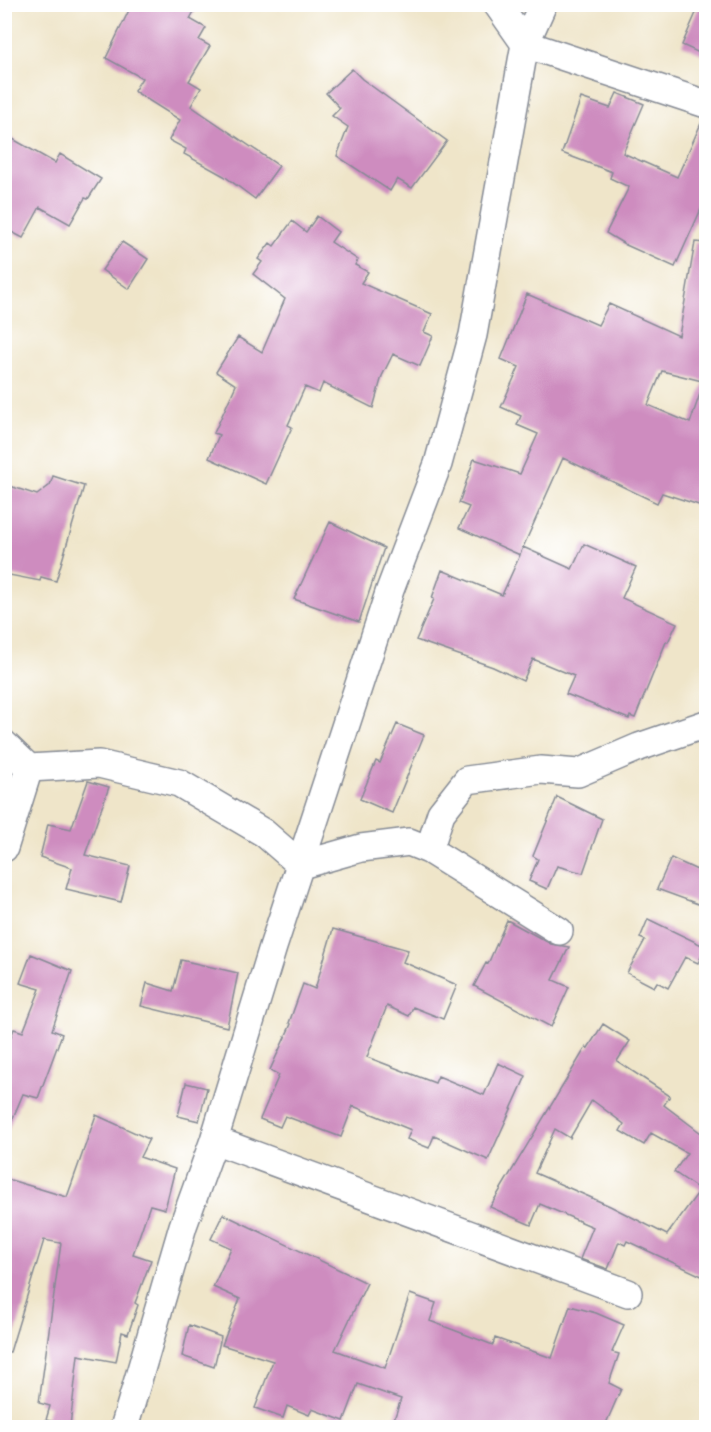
<svg xmlns="http://www.w3.org/2000/svg" width="711" height="1432" viewBox="0 0 711 1432" font-family="'Playpen Sans',sans-serif">
<style>
.building{fill:#ce8cbf;fill-rule:evenodd}
.lines{fill:none;stroke-linecap:round;stroke-linejoin:round}
.minor-casing{stroke:#858a94;stroke-width:30}
.minor{stroke:#fff;stroke-width:27}
</style>
<rect width="100%" height="100%" fill="#fff"/>
<filter id="ink" filterUnits="userSpaceOnUse"><feTurbulence type="fractalNoise" baseFrequency=".0167" numOctaves="2"/><feDisplacementMap in="SourceGraphic" scale="12" xChannelSelector="R" yChannelSelector="G"/><feConvolveMatrix kernelMatrix="1 2 1 2 8 2 1 2 1" color-interpolation-filters="sRGB"/></filter>
<filter id="wash" filterUnits="userSpaceOnUse"><feTurbulence type="fractalNoise" baseFrequency=".008" numOctaves="4" result="noise"/><feDisplacementMap in="SourceGraphic" scale="24" xChannelSelector="R" yChannelSelector="G"/><feGaussianBlur stdDeviation="1.35" result="paint"/><feColorMatrix in="noise" values="0 0 0 0 0 0 0 0 0 0 0 0 0 0 0 0 0 1.4 0 .05"/><feComposite in="paint" operator="in"/></filter>
<g filter="url(#wash)">
<rect width="100%" height="100%" fill="#efe5c9"/>
<g id="blocks">
<!-- building -->
<path class="building" d="M 132,4 L 198,4 L 190,19 L 206,28 L 199,40 L 210,46 L 189,81 L 201,88 L 191,106 L 279,166 L 255,199 L 224,176 L 184,154 L 186,149 L 169,140 L 180,120 L 134,91 L 142,78 L 106,58 Z
M 700,4 L 706,4 L 706,56 L 682,45 Z
M 352,69 L 362,79 L 447,141 L 412,188 L 397,179 L 390,191 L 337,156 L 348,127 L 332,116 L 340,108 L 326,93 Z
M 617,93 L 644,104 L 623,153 L 677,177 L 703,119 L 706,119 L 706,198 L 675,267 L 626,245 L 606,233 L 629,187 L 610,178 L 612,172 L 562,153 L 581,98 L 610,108 Z
M 4,134 L 55,163 L 60,154 L 101,179 L 88,199 L 85,198 L 70,224 L 40,207 L 23,238 L 4,228 Z
M 317,216 L 338,232 L 331,242 L 358,260 L 355,265 L 368,272 L 361,283 L 432,314 L 424,332 L 433,336 L 420,366 L 393,354 L 382,376 L 373,408 L 323,383 L 319,393 L 305,387 L 288,425 L 292,427 L 266,484 L 209,458 L 219,435 L 214,433 L 236,385 L 216,372 L 238,337 L 262,352 L 285,299 L 253,274 L 262,262 L 258,259 L 270,243 L 274,246 L 292,221 L 306,232 Z
M 122,242 L 148,259 L 129,289 L 102,270 Z
M 695,242 L 706,243 L 706,382 L 662,371 L 648,405 L 690,423 L 703,385 L 706,386 L 706,493 L 702,506 L 662,493 L 657,503 L 563,458 L 520,554 L 523,547 L 572,569 L 584,544 L 636,567 L 622,598 L 677,623 L 668,642 L 666,642 L 635,718 L 630,716 L 629,719 L 566,694 L 574,676 L 533,659 L 523,681 L 493,667 L 416,640 L 434,599 L 432,598 L 442,570 L 502,595 L 520,555 L 459,528 L 469,507 L 459,503 L 474,459 L 520,474 L 538,434 L 517,425 L 521,416 L 501,407 L 519,367 L 501,359 L 527,294 L 598,325 L 609,304 L 679,336 Z
M 53,476 L 84,486 L 56,581 L 41,577 L 40,581 L 4,574 L 4,484 L 37,495 L 50,485 Z
M 330,522 L 384,548 L 359,622 L 294,599 Z
M 397,724 L 424,735 L 392,813 L 360,799 L 376,761 L 380,763 Z
M 88,781 L 109,787 L 85,855 L 130,866 L 121,902 L 66,889 L 72,868 L 40,857 L 48,824 L 71,829 Z
M 557,797 L 602,819 L 583,873 L 557,866 L 547,889 L 529,881 L 538,859 L 533,856 Z
M 671,858 L 706,874 L 706,907 L 657,889 Z
M 648,919 L 706,947 L 698,963 L 685,957 L 668,988 L 657,982 L 654,987 L 627,973 L 645,940 L 640,938 Z
M 507,920 L 551,944 L 569,947 L 553,980 L 569,987 L 551,1027 L 474,986 L 486,963 L 488,964 Z
M 333,929 L 408,950 L 403,962 L 457,985 L 443,1019 L 413,1007 L 409,1016 L 387,1006 L 367,1057 L 435,1083 L 438,1076 L 484,1095 L 498,1063 L 526,1076 L 488,1160 L 434,1136 L 429,1148 L 407,1139 L 411,1130 L 353,1106 L 341,1137 L 285,1116 L 280,1127 L 260,1119 L 279,1075 L 270,1070 L 291,1024 L 289,1023 L 303,984 L 315,989 Z
M 31,954 L 72,971 L 52,1030 L 62,1034 L 38,1098 L 23,1094 L 5,1137 L 4,1053 L 14,1029 L 23,1032 L 40,989 L 20,983 Z
M 181,960 L 238,973 L 227,1027 L 141,1006 L 147,983 L 173,991 Z
M 603,1024 L 630,1041 L 617,1061 L 670,1096 L 664,1105 L 701,1133 L 706,1126 L 706,1278 L 627,1241 L 625,1245 L 619,1242 L 608,1269 L 580,1259 L 593,1227 L 540,1204 L 531,1225 L 490,1207 L 586,1047 L 588,1048 ZM 592,1100 L 624,1124 L 620,1131 L 644,1145 L 651,1133 L 687,1153 L 674,1172 L 700,1190 L 667,1235 L 610,1206 L 535,1173 L 555,1129 L 570,1138 Z
M 186,1083 L 207,1088 L 199,1121 L 178,1116 Z
M 96,1115 L 149,1139 L 140,1157 L 175,1169 L 165,1209 L 150,1205 L 133,1254 L 151,1260 L 135,1303 L 138,1305 L 128,1334 L 122,1332 L 116,1362 L 78,1355 L 70,1426 L 46,1420 L 50,1406 L 39,1403 L 61,1243 L 44,1240 L 10,1352 L 4,1352 L 4,1178 L 67,1197 Z
M 223,1214 L 367,1283 L 335,1350 L 385,1368 L 410,1294 L 436,1303 L 430,1321 L 493,1345 L 495,1338 L 552,1358 L 570,1306 L 596,1313 L 624,1325 L 612,1352 L 619,1354 L 609,1383 L 621,1389 L 604,1428 L 391,1428 L 401,1399 L 358,1384 L 344,1421 L 312,1409 L 309,1415 L 287,1406 L 283,1418 L 255,1408 L 273,1361 L 222,1345 L 240,1299 L 213,1287 L 231,1248 L 211,1239 Z
M 189,1325 L 221,1337 L 214,1367 L 182,1356 Z"/>
</g>
</g>
<g filter="url(#ink)">
<use href="#blocks" fill-opacity="0" stroke="#858a94" stroke-width="1.5"/>
<g class="lines">
<!-- minor casing -->
<g class="minor-casing">
<path id="minor" d="M 497,4 L 525,44 L 706,104
M 4,744 L 29,768 L 4,848
M 29,768 L 99,764 L 179,783 L 264,833 L 301,865 L 361,848 L 409,842 L 429,850 L 559,931
M 429,850 L 441,813 L 467,780 L 541,770 L 578,773 L 639,747 L 706,724
M 214,1140 L 628,1293
M 124,1428 L 183,1226 L 214,1140 L 273,947 L 390,590 L 438,464 L 473,335 L 525,44 L 543,4"/>
</g>
<!-- minor -->
<use href="#minor" class="minor"/>
</g>
</g>
<!-- margin -->
<rect width="711" height="1432" fill="none" stroke="#fff" stroke-width="24"/>
</svg>
